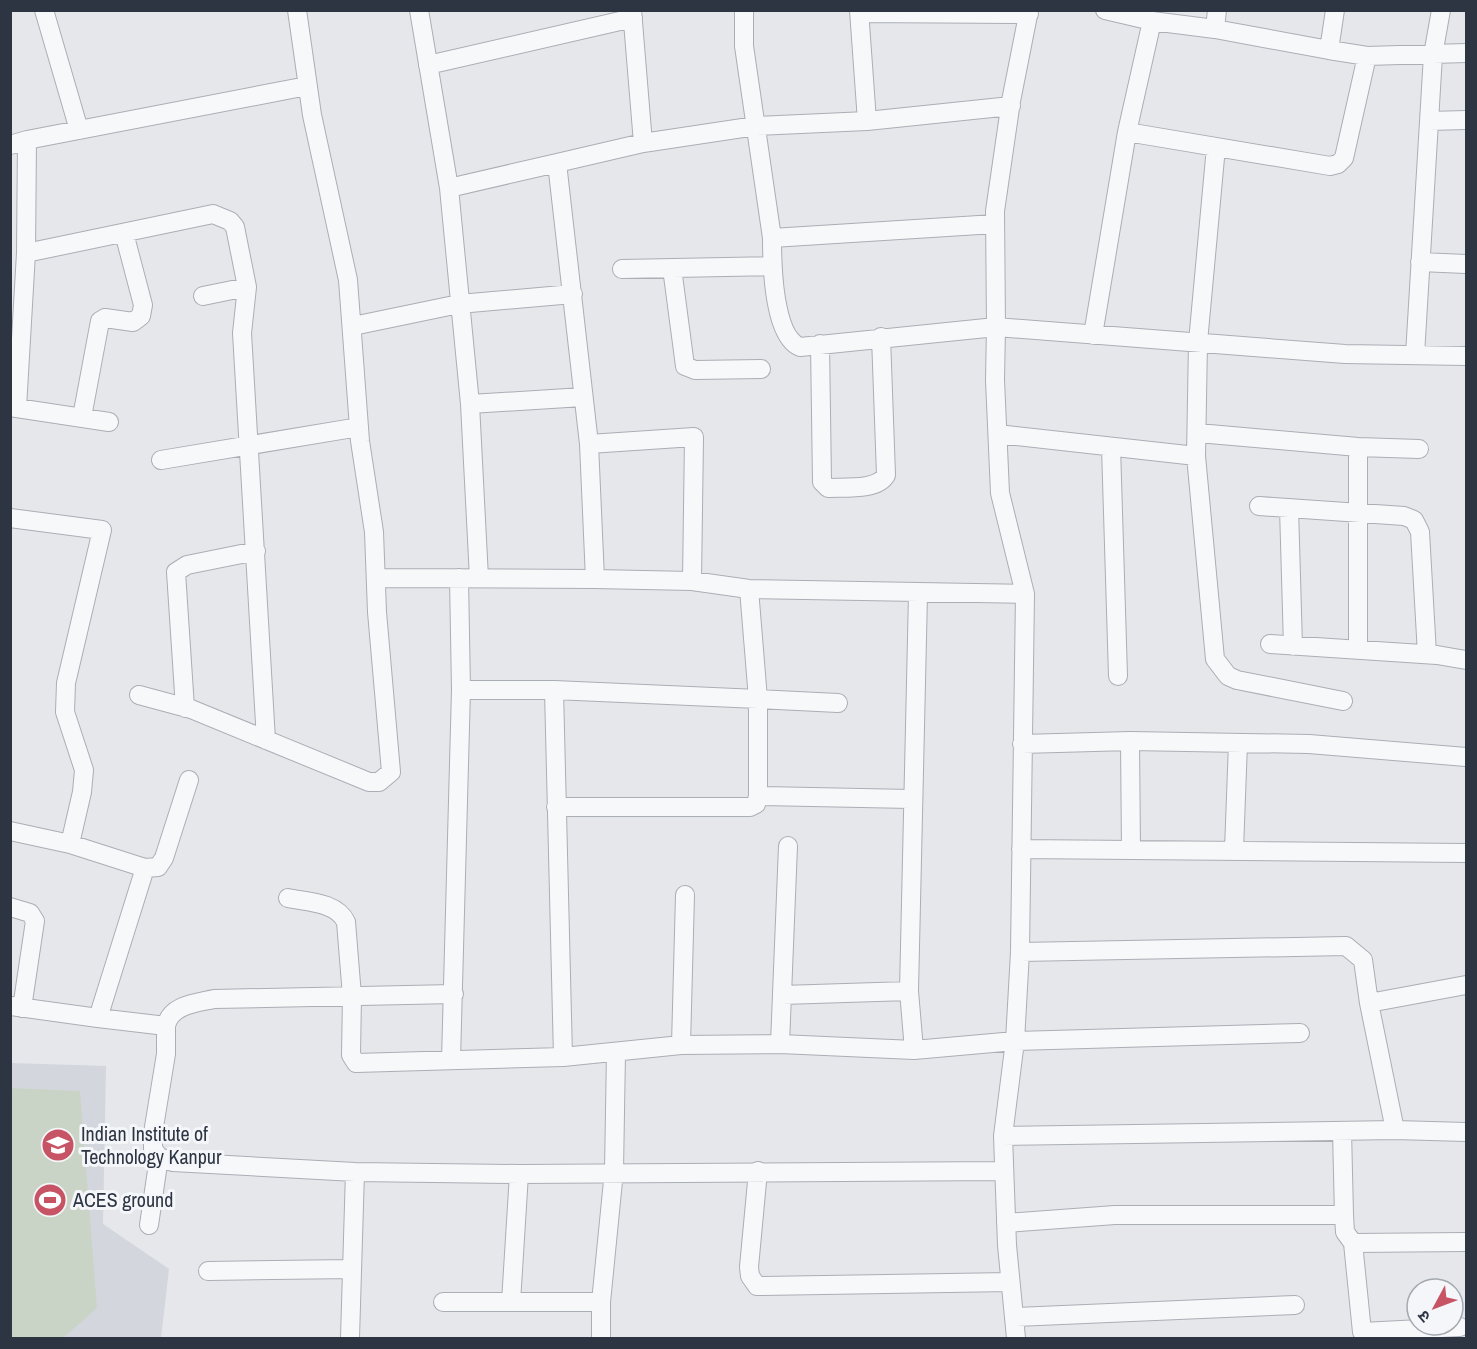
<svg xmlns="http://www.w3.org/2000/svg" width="1477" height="1349" viewBox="0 0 1477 1349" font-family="'Archivo Narrow','Noto Sans Devanagari',sans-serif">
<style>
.built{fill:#d3d6dd}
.green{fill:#cad4c6}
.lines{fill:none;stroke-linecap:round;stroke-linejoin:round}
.minor-casing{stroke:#aaaeb5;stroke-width:20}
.minor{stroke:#f7f8fa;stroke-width:18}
.labels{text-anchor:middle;stroke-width:6;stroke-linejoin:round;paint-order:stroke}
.poi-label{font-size:20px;fill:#2d3543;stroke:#f4f6f9;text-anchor:start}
</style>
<rect width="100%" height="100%" fill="#e5e7eb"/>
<!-- built -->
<path class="built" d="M 11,1063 L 106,1066 L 103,1224 L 169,1269 L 161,1338 L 11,1338 Z"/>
<!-- green -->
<path class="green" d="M 11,1088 L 80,1091 L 97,1308 L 63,1338 L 11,1338 Z"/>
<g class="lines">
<!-- minor casing -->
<g class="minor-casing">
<path id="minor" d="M 44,10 L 79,130
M 419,10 L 449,188 L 470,404 L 479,578
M 632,10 L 643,143
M 744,10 L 744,46 L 772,238 C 772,264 773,336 800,347 L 996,327 L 995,211 L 1011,101 L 1029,10
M 1105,10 L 1152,21 L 1215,29 L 1217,10
M 860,13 L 1029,14
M 1215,29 L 1329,50 L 1335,10
M 1329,50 L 1367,56 L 1466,53
M 428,65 L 633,18
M 867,121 L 1011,106
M 1429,121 L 1466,120
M 1127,132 L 1330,166 L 1338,164 L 1344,158 L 1367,56
M 27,140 L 307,86
M 10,145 L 27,140 L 26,253 L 17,408
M 1216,147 L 1198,342 L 1196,456 L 1215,659 L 1228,676 L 1237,680 L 1343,701
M 449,188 L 557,163
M 772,238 L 995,224
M 26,253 L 213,214 L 230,221 L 235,227 L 247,287 L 242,333 L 266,740
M 1420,262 L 1466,264
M 672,268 L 685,366 L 695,370 L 761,369
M 622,269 L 772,266
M 203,296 L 247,287
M 353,326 L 459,304 L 573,294
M 1093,335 L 1127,132 L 1152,21
M 820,344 L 822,482 L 828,488 C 844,487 877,491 886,475 L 881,337
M 1415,355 L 1433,55 L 1441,10
M 470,404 L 583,397
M 10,407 L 109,422
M 82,417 L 100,321 L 105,318 L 133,322 L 141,316 L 143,305 L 124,233
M 1198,433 L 1358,447 L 1419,449
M 998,434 L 1196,456
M 589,444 L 595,579
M 1111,447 L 1118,676
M 1358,447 L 1358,650
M 161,460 L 359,427
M 1259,506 L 1404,516 L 1414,520 L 1420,532 L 1427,654
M 1289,508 L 1293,646
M 10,518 L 102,530 L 66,683 L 65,712 L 84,770 L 82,792 L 70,844 L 145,868 L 158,867 L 164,858 L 189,780
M 376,578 L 595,579 L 692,581 L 749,589 L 1025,594
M 692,581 L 694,437 L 589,444 L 557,163 L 643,143 L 756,126 L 867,121 L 859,10
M 749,589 L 758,699 L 838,703
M 1270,644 L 1437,655 L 1466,660
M 461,690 L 554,690 L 563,1057
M 554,690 L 758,699 L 758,796 L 756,804 L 750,807 L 556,807
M 139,695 L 191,709 L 369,782 L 379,782 L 391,772 L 377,612 L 374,532 L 360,441 L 348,280 L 312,115 L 297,10
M 185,708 L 176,572 L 187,565 L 256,551
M 1130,741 L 1131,849
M 1022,744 L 1130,741 L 1309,744 L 1466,757
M 758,796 L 911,799
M 10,831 L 70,844
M 1021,849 L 1466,853
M 1234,850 L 1238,743
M 145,868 L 98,1018 L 166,1026 L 166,1054 L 153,1133 L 153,1149 L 159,1157 L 173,1162 L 355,1172 L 519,1174 L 1004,1171
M 288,898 C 307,902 337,902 346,922 L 352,996 L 351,1055 L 356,1063 L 563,1057 L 681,1045 L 780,1044 L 914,1050 L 909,991 L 918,594
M 10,907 L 30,913 L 35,921 L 22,1008
M 1020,952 L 1346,946 L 1363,960 L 1369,1003
M 782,995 L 909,991
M 11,1006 L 98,1018
M 166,1026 C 170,1005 196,1003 214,999 L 454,994
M 780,1044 L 788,846
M 681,1045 L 685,895
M 914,1050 L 1015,1041 L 1300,1033
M 451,1060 L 461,690 L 459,578
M 1395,1130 L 1369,1003 L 1466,985
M 1342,1131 L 1344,1215
M 1003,1136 L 1395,1130 L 1466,1132
M 758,1171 L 749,1267 L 750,1276 L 757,1286 L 1010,1282
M 1006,1223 L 1115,1215 L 1344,1215 L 1345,1232 L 1353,1243 L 1466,1242
M 149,1225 L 159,1157
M 1353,1243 L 1362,1332 L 1460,1327
M 208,1271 L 351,1269
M 443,1302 L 601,1302
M 511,1302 L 519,1174
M 1014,1317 L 1295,1305
M 350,1338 L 355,1172
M 601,1338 L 601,1302 L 614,1171 L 616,1052
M 1016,1338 L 1007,1245 L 1003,1136 L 1015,1041 L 1020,952 L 1025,594 L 1000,493 L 995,380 L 996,327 L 1345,354 L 1466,356"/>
</g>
<!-- minor -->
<use href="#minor" class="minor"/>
</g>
<!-- icons -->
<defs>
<g id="university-disc" transform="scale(1.725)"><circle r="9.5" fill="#c65464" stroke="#f4f6f9"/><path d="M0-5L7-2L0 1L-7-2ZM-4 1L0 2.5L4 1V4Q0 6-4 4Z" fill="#fff"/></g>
<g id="stadium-disc" transform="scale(1.725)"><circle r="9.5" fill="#c65464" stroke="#f4f6f9"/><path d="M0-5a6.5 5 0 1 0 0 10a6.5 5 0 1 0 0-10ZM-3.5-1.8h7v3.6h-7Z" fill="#fff"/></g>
</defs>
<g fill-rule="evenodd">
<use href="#university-disc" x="58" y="1145"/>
<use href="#stadium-disc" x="50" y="1200"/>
</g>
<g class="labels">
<!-- poi labels -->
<g class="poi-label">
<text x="81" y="1141">Indian Institute of<tspan x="81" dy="23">Technology Kanpur</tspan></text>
<text x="73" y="1207">ACES ground</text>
</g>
</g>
<!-- border -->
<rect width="1477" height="1349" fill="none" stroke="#2d3543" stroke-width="24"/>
<!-- north arrow -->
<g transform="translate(1435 1307) rotate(229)"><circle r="28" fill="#f4f6f9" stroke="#a4a9b0" stroke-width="1.5"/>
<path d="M0-4.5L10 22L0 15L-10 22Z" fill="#c65464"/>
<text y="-9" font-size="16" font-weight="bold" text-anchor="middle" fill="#2d3543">उ</text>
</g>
</svg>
